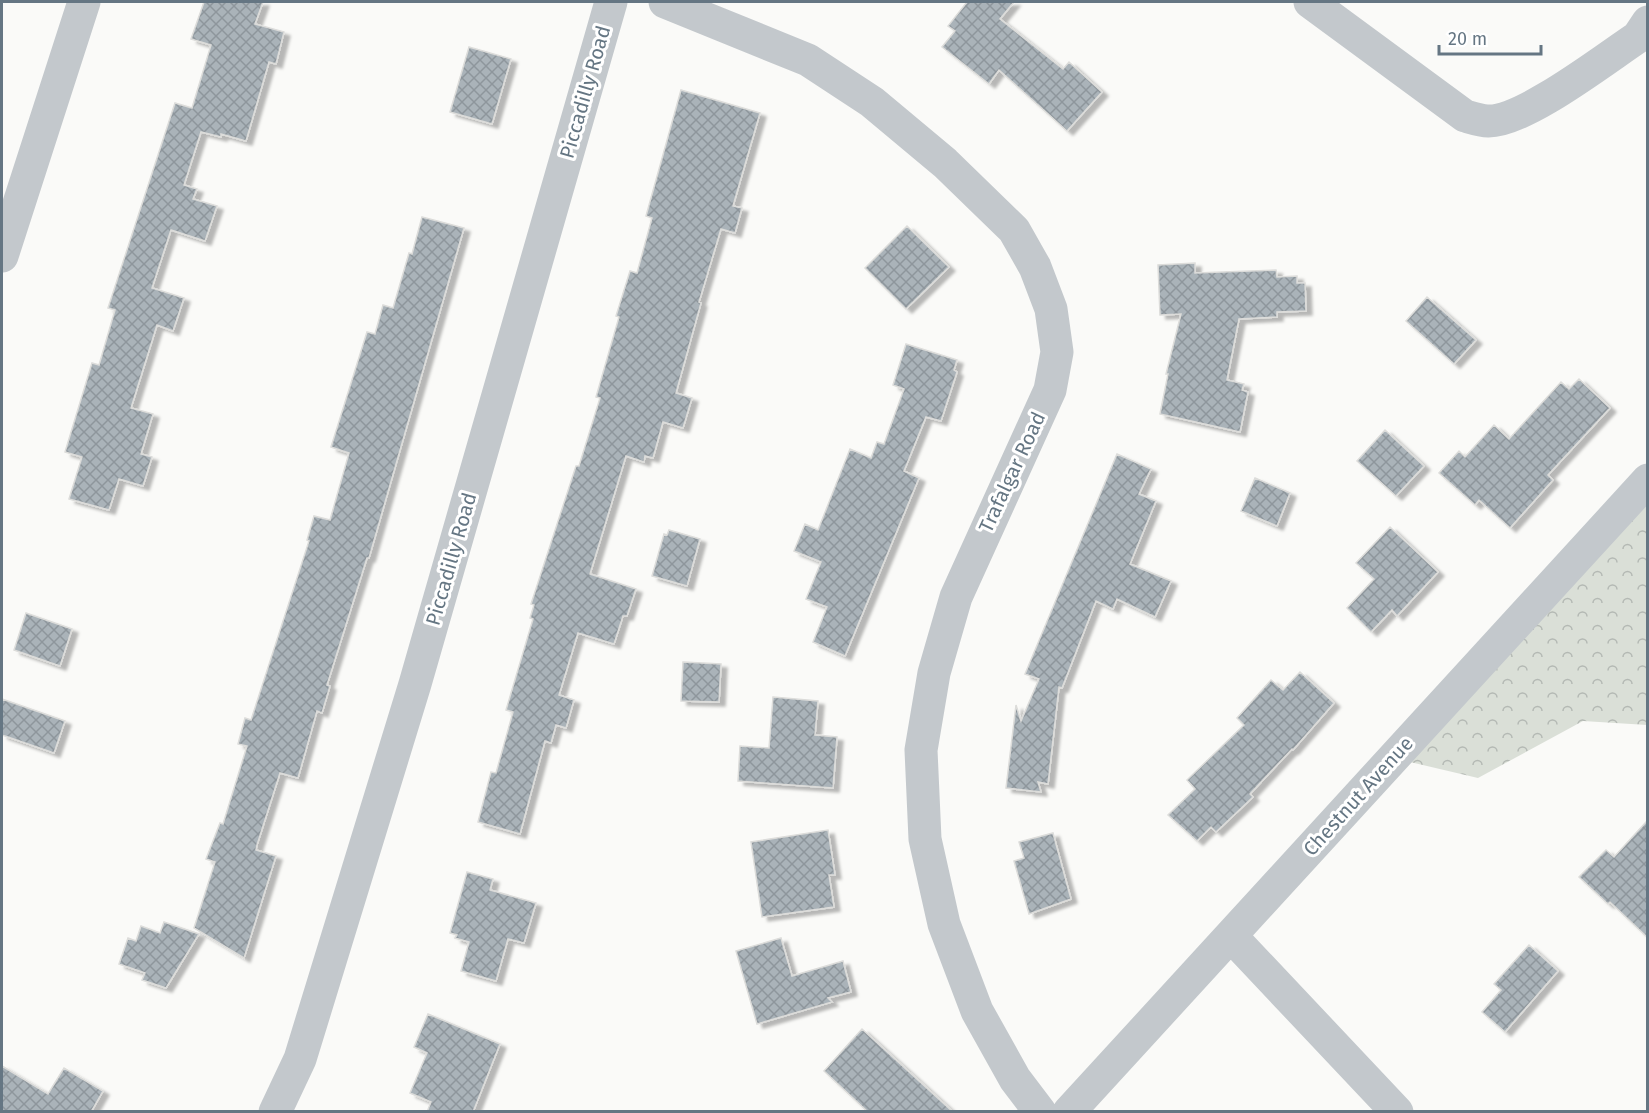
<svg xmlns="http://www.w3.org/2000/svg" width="1649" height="1113" viewBox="0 0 1649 1113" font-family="'Fira Sans',sans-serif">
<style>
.forest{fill:url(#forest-crowns)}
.building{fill:url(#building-cross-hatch);stroke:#dcdcda;stroke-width:1.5;filter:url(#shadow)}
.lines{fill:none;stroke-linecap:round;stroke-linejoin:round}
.minor{stroke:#c3c8cc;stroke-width:33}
.labels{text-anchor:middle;stroke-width:6;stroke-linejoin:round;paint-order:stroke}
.street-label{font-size:20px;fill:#657683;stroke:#fff}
</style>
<defs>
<pattern id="forest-crowns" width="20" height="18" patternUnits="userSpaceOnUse" patternTransform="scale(1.5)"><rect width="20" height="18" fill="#dadfd7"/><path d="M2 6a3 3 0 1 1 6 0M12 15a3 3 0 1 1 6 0" fill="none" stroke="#b4b9b4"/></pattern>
<pattern id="building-cross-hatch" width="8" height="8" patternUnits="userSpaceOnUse" patternTransform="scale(1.5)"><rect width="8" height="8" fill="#aab3b9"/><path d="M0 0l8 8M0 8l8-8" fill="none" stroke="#8e969c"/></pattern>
<filter id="shadow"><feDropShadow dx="6" dy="4" stdDeviation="1.5" flood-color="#0004"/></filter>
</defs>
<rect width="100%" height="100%" fill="#fafaf8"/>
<!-- forest -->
<path class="forest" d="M 1647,503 L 1647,725 L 1583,721 L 1478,778 L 1410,762 Z"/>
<!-- building -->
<path class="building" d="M 204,2 L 263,2 L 255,24 L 284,32 L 276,64 L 269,62 L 246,141 L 221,134 L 221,137 L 201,132 L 184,185 L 197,189 L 193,199 L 217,206 L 205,241 L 171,230 L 152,288 L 184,298 L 173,331 L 157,325 L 131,408 L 153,414 L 141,454 L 152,457 L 143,486 L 119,479 L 109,510 L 69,499 L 82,457 L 65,452 L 92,363 L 99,365 L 115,310 L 108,308 L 175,103 L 192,108 L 211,45 L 191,39 Z
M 967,2 L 1014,2 L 1000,19 L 1063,69 L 1069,62 L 1102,92 L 1067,131 L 999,70 L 989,84 L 942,47 L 955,31 L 948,26 Z
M 469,47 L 511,59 L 492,124 L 450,112 Z
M 681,90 L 760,113 L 733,206 L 742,208 L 735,233 L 721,229 L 699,302 L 701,303 L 676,393 L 692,398 L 683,428 L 663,422 L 653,458 L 645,456 L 644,462 L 626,456 L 590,574 L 636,589 L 627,616 L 623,616 L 614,644 L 578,633 L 559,695 L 574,700 L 566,728 L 556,725 L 551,743 L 545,741 L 520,834 L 478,822 L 491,772 L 496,773 L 513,712 L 506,710 L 533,619 L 530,618 L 534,605 L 531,604 L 576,466 L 579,466 L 600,398 L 596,397 L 619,317 L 616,316 L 630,271 L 637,273 L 652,218 L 646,216 Z
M 422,217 L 464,228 L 369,558 L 367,558 L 327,685 L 330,686 L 322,713 L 317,711 L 298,778 L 280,773 L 257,845 L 256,850 L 276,856 L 244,958 L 194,928 L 215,862 L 206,859 L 220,823 L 223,824 L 247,746 L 238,744 L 245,718 L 251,720 L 309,541 L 307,540 L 314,516 L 330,520 L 349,453 L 331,447 L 367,332 L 375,334 L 383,305 L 393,308 L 409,253 L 412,254 Z
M 907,226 L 949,267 L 906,309 L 865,268 Z
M 1195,263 L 1195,273 L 1276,270 L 1277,277 L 1297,276 L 1297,283 L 1305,283 L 1306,311 L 1277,312 L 1277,317 L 1239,319 L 1227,380 L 1244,384 L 1242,390 L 1248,392 L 1240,432 L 1160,414 L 1168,374 L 1166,374 L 1181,314 L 1160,315 L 1158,265 Z
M 1427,297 L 1476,340 L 1454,364 L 1406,321 Z
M 906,344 L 957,360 L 954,370 L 957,372 L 941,421 L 926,417 L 904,471 L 919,478 L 845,656 L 813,642 L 827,607 L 806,599 L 821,562 L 794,551 L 805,524 L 818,530 L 850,449 L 871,458 L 877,442 L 884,444 L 904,389 L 893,385 Z
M 1579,379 L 1610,408 L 1548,475 L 1553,480 L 1510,528 L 1479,500 L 1475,505 L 1439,473 L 1459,451 L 1465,457 L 1494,425 L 1509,439 L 1561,382 L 1569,389 Z
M 1385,430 L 1424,466 L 1396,496 L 1357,461 Z
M 1117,454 L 1151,469 L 1139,494 L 1156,501 L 1130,564 L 1171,581 L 1155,617 L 1117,599 L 1113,609 L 1096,601 L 1062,688 L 1059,687 L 1048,784 L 1038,782 L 1041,792 L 1006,788 L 1016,705 L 1021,721 L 1039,679 L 1025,674 Z
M 1255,478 L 1290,493 L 1277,526 L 1241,511 Z
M 1390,527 L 1438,572 L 1397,616 L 1392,610 L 1371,632 L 1347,608 L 1374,579 L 1356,563 Z
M 669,530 L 700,539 L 687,586 L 652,576 L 664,534 L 667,535 Z
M 26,613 L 72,629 L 60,666 L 14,650 Z
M 683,662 L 721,664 L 719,702 L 681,701 Z
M 1300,672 L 1334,703 L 1293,750 L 1292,749 L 1250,794 L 1253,797 L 1216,832 L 1211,827 L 1197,841 L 1168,815 L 1195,789 L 1187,780 L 1244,725 L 1237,718 L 1271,680 L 1283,690 Z
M 773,697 L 818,701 L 815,735 L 837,737 L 833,788 L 738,781 L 740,746 L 769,748 Z
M 2,699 L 65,721 L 54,753 L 2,735 Z
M 1647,821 L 1647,937 L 1610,902 L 1608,904 L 1579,877 L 1606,850 L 1614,857 Z
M 828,830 L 835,875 L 829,875 L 834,907 L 762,917 L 751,842 Z
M 1053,833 L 1071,899 L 1029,914 L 1014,861 L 1024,858 L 1019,842 Z
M 467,872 L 493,879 L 490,890 L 536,903 L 524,943 L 508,939 L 496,981 L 461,971 L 469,942 L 455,938 L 457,935 L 450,933 Z
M 164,922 L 199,934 L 166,988 L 142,980 L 145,973 L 119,964 L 128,938 L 136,941 L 141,926 L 160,933 Z
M 781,938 L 792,976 L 843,961 L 851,992 L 828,998 L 832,1002 L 757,1024 L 736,951 Z
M 1529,945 L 1558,971 L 1505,1032 L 1482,1012 L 1501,990 L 1494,984 Z
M 428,1014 L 500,1044 L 473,1112 L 427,1112 L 431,1102 L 410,1093 L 427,1053 L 414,1047 Z
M 862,1029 L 953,1112 L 868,1112 L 824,1071 Z
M 2,1066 L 48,1094 L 64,1068 L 103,1091 L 91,1112 L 2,1112 Z"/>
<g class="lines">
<!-- minor -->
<path class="minor" d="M 665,2 L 808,60 L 872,102 L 945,163 L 1014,230 L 1035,267 L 1051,309 L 1057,352 L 1050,390 L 956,597 L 934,673 L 921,750 L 925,839 L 944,924 L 977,1011 L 1015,1079 L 1040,1112
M 1310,2 L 1465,116 C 1472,118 1481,121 1488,121 C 1524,122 1606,58 1638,37 L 1648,22
M 2,256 L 84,2
M 1231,936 L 1397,1112
M 275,1112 L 300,1059 L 415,684 L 611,2
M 1069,1112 L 1648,480"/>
</g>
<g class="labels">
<!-- street labels -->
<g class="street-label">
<text transform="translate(585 92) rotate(-74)" y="7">Piccadilly Road</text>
<text transform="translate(1012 472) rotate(-65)" y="7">Trafalgar Road</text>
<text transform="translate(451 559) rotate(-74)" y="7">Piccadilly Road</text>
<text transform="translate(1358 796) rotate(-48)" y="7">Chestnut Avenue</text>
</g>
</g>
<!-- border -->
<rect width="1649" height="1113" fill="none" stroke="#657683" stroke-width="6"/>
<!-- scale -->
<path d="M1439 45v9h102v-9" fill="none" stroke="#657683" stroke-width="3"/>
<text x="1448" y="45" font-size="18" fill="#657683" stroke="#ffffff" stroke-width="4.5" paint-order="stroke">20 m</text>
</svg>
